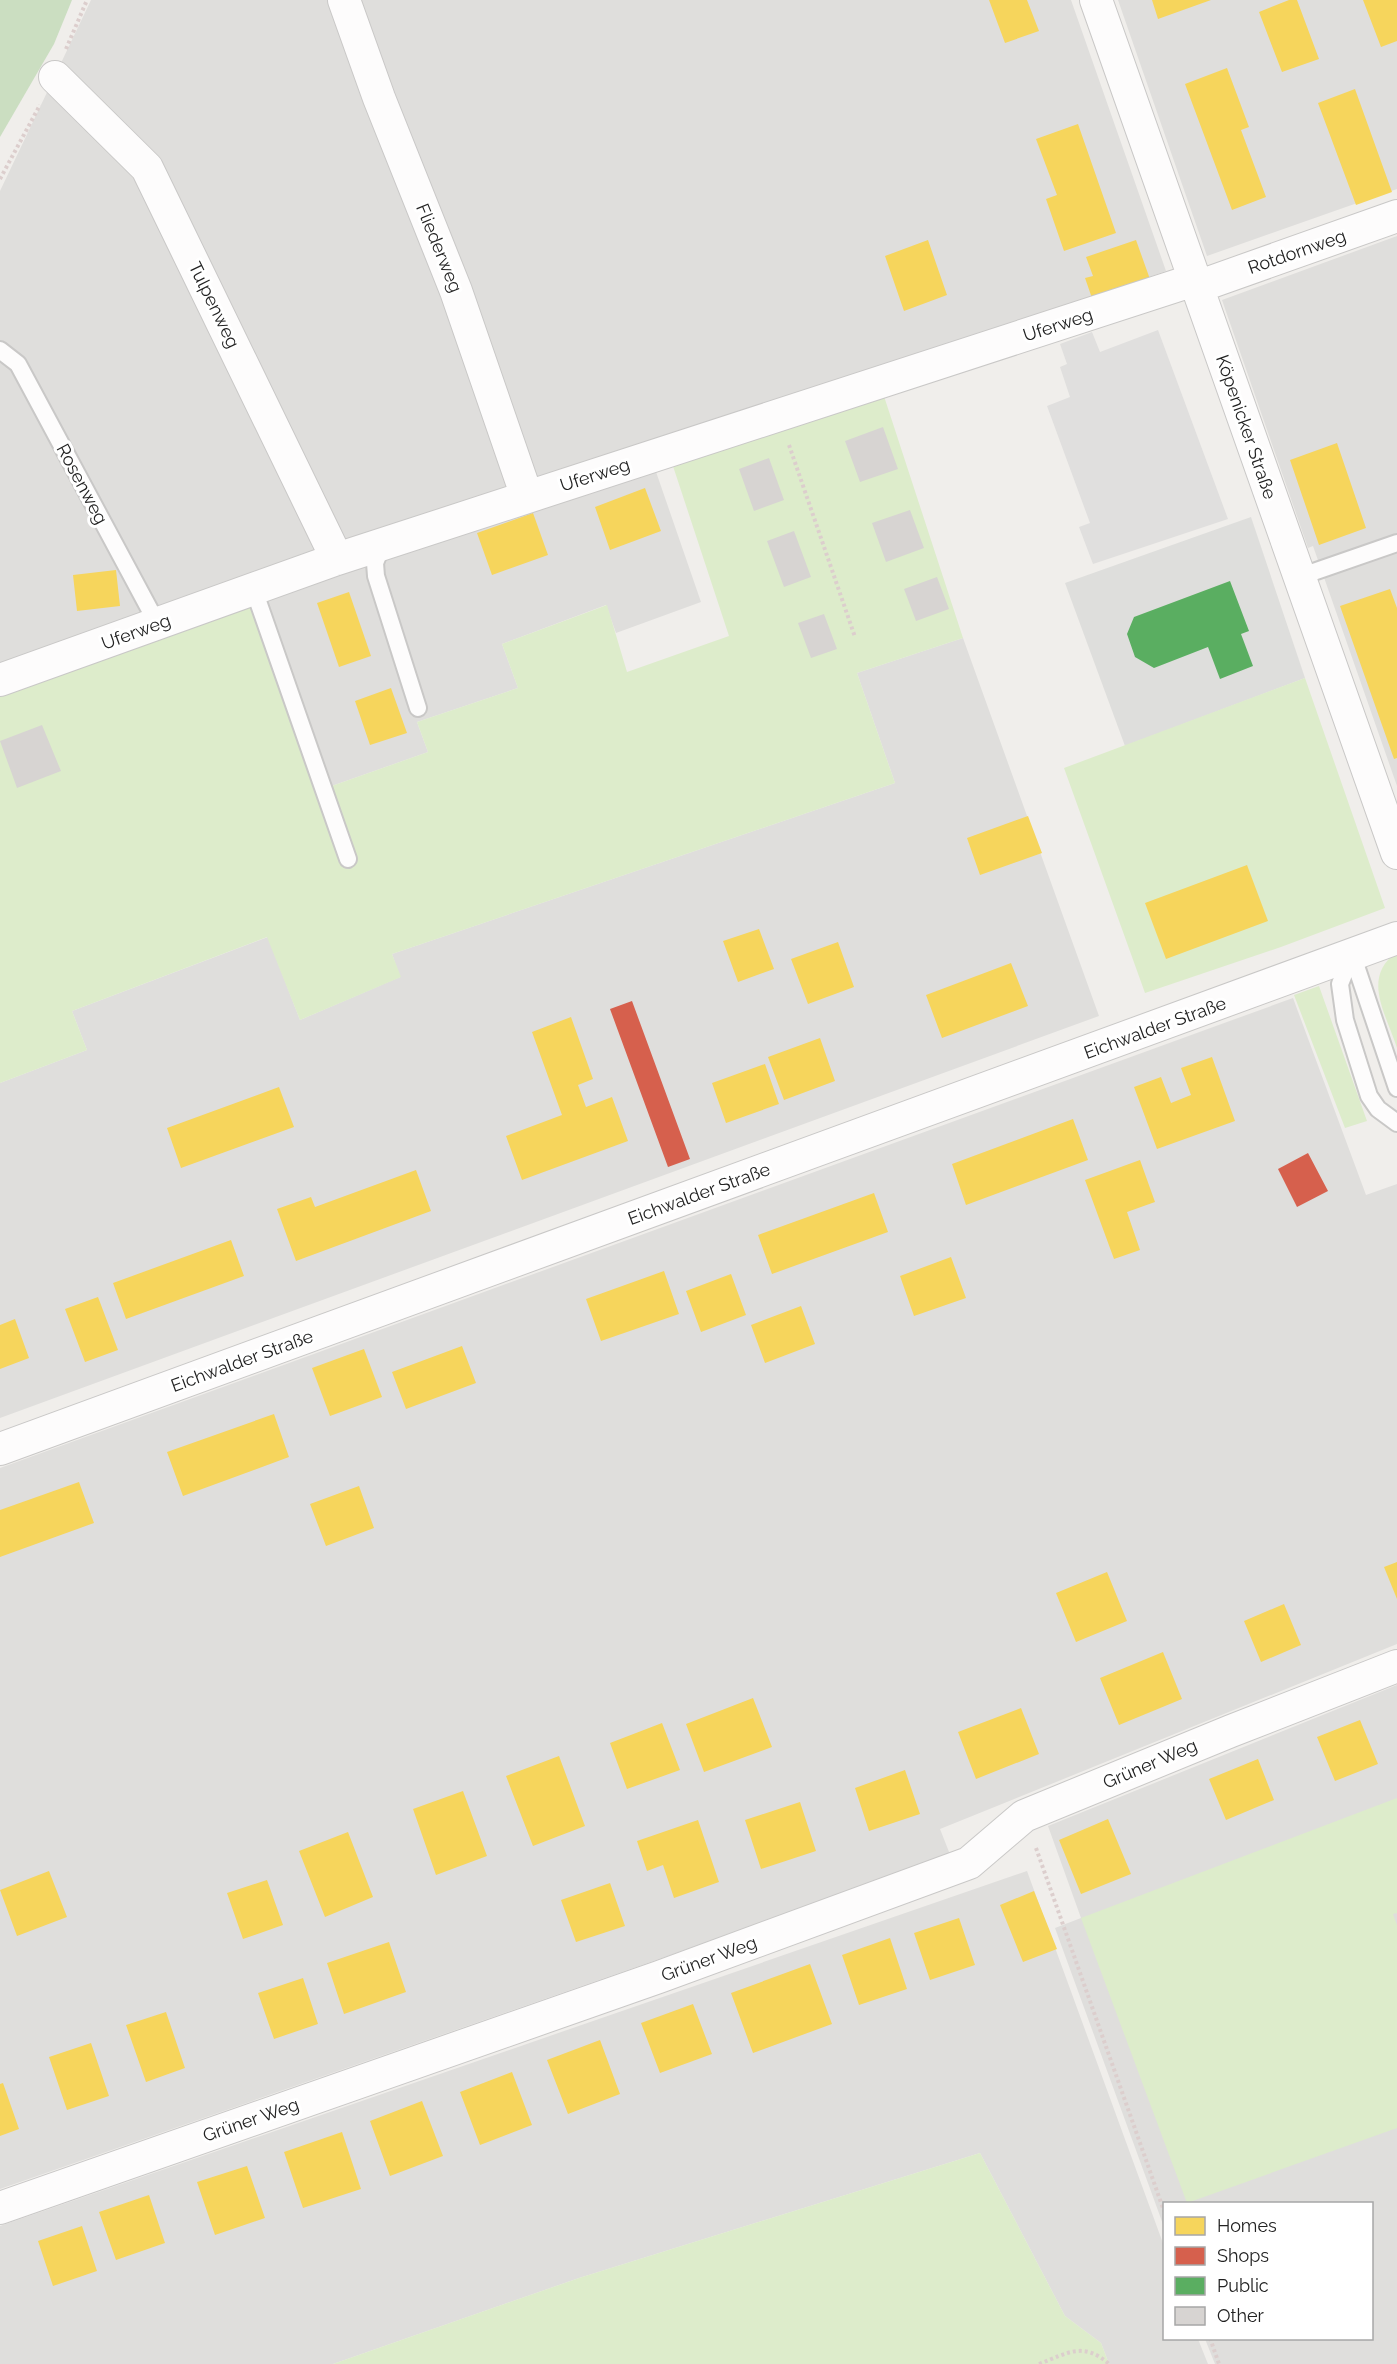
<svg xmlns="http://www.w3.org/2000/svg" width="1397" height="2364" viewBox="0 0 1397 2364" font-family="Raleway,sans-serif">
<style>
.residential{fill:#dfdedc}
.religious{fill:#dededc}
.grass{fill:#ddeccb}
.forest{fill:#cbdec1}
.parking{fill:#e0dfde}
.homes{fill:#f6d55c}
.shops{fill:#d6604d}
.public{fill:#5aae61}
.building{fill:#d7d4d2}
.lines{fill:none;stroke-linecap:round;stroke-linejoin:round}
.service-casing{stroke:#c9c8c7;stroke-width:20}
.minor-casing{stroke:#c9c8c7;stroke-width:34}
.path{stroke:#dccecd;stroke-width:4;stroke-dasharray:3 3;stroke-linecap:butt}
.service{stroke:#fdfcfc;stroke-width:16}
.minor{stroke:#fdfcfc;stroke-width:32}
.labels{text-anchor:middle;stroke-width:6;stroke-linejoin:round;paint-order:stroke}
.street-label{font-size:18px;fill:#222;stroke:#fff}
</style>
<rect width="100%" height="100%" fill="#f0eeeb"/>
<!-- residential -->
<path class="residential" d="M 91,0 L 1071,0 L 1166,271 L 0,667 L 0,191 Z
M 1118,0 L 1397,0 L 1397,189 L 1207,256 Z
M 1397,236 L 1397,786 L 1313,546 L 1308,548 L 1222,300 Z
M 654,466 L 701,602 L 616,633 L 606,605 L 502,644 L 518,688 L 417,722 L 428,752 L 326,788 L 256,599 Z
M 963,638 L 1099,1016 L 0,1418 L 0,1083 L 87,1050 L 72,1011 L 268,937 L 300,1020 L 400,977 L 392,954 L 895,783 L 857,673 Z
M 1293,998 L 1366,1195 L 1397,1184 L 1397,1644 L 940,1829 L 951,1857 L 0,2189 L 0,1468 Z
M 1397,1685 L 1397,2364 L 1215,2364 L 1205,2339 L 1372,2338 L 1372,2204 L 1164,2204 L 1164,2227 L 1055,1928 L 1081,1918 L 1048,1826 Z
M 1027,1871 L 1164,2246 L 1164,2338 L 1198,2339 L 1208,2364 L 1109,2364 L 1101,2343 L 1065,2316 L 980,2153 L 579,2278 L 333,2364 L 0,2364 L 0,2226 Z"/>
<!-- religious -->
<path class="religious" d="M 1251,517 L 1305,678 L 1125,746 L 1065,583 Z"/>
<!-- grass -->
<path class="grass" d="M 881,387 L 963,638 L 857,673 L 895,783 L 392,954 L 401,977 L 300,1020 L 267,937 L 72,1011 L 87,1050 L 0,1083 L 0,691 L 256,599 L 326,788 L 428,752 L 417,722 L 518,688 L 502,644 L 607,605 L 627,672 L 729,636 L 670,457 Z
M 1305,678 L 1385,908 L 1281,947 L 1145,993 L 1064,768 Z
M 1397,952 L 1397,1048 C 1386,1013 1361,978 1397,952 Z
M 1319,986 L 1367,1121 L 1345,1128 L 1294,995 Z
M 1397,1798 L 1397,1913 L 1393,1914 L 1397,1925 L 1397,2128 L 1187,2203 L 1081,1918 Z
M 980,2153 L 1065,2316 L 1101,2343 L 1109,2364 L 333,2364 L 579,2278 Z"/>
<!-- forest -->
<path class="forest" d="M 0,0 L 72,0 L 54,44 L 0,137 Z"/>
<!-- parking -->
<path class="parking" d="M 1158,330 L 1228,519 L 1093,564 L 1079,527 L 1090,523 L 1047,406 L 1070,397 L 1060,367 L 1067,364 L 1060,344 L 1092,332 L 1100,352 Z"/>
<!-- homes -->
<path class="homes" d="M 989,0 L 1027,0 L 1039,31 L 1005,43 Z
M 1152,0 L 1211,0 L 1158,19 Z
M 1289,0 L 1297,0 L 1319,59 L 1282,72 L 1259,12 Z
M 1363,0 L 1397,0 L 1397,41 L 1381,47 Z
M 1227,68 L 1249,127 L 1241,130 L 1266,197 L 1232,210 L 1185,84 Z
M 1355,89 L 1392,192 L 1356,205 L 1318,103 Z
M 1078,124 L 1116,233 L 1064,251 L 1046,199 L 1057,195 L 1036,139 Z
M 928,240 L 947,295 L 904,311 L 885,256 Z
M 1136,240 L 1151,282 L 1093,301 L 1085,278 L 1093,276 L 1086,257 Z
M 1337,443 L 1366,528 L 1319,545 L 1290,460 Z
M 645,488 L 661,531 L 610,550 L 595,507 Z
M 533,513 L 548,555 L 492,575 L 477,533 Z
M 116,570 L 120,606 L 77,611 L 73,575 Z
M 1390,589 L 1397,608 L 1397,758 L 1394,759 L 1340,606 Z
M 349,592 L 371,656 L 339,667 L 317,603 Z
M 391,688 L 407,733 L 370,745 L 355,701 Z
M 1028,816 L 1042,853 L 980,875 L 967,838 Z
M 1247,865 L 1268,921 L 1166,959 L 1145,903 Z
M 759,929 L 774,969 L 738,982 L 723,941 Z
M 838,942 L 854,987 L 808,1004 L 791,959 Z
M 1011,963 L 1028,1006 L 942,1038 L 926,995 Z
M 571,1017 L 593,1079 L 578,1085 L 586,1107 L 612,1097 L 628,1141 L 522,1180 L 506,1136 L 562,1115 L 532,1032 Z
M 820,1038 L 835,1081 L 784,1100 L 768,1057 Z
M 1212,1057 L 1235,1121 L 1157,1149 L 1134,1087 L 1161,1077 L 1171,1103 L 1191,1095 L 1181,1068 Z
M 765,1064 L 779,1104 L 726,1123 L 712,1083 Z
M 279,1087 L 294,1127 L 181,1168 L 167,1128 Z
M 1073,1119 L 1088,1160 L 966,1205 L 952,1164 Z
M 1140,1160 L 1155,1202 L 1127,1212 L 1140,1250 L 1114,1259 L 1085,1180 Z
M 416,1170 L 431,1211 L 296,1261 L 277,1209 L 311,1197 L 315,1207 Z
M 874,1193 L 888,1232 L 772,1274 L 758,1235 Z
M 231,1240 L 244,1276 L 126,1319 L 113,1283 Z
M 951,1257 L 966,1298 L 914,1316 L 900,1276 Z
M 664,1271 L 679,1314 L 601,1341 L 586,1299 Z
M 731,1274 L 746,1315 L 701,1332 L 686,1291 Z
M 98,1297 L 118,1350 L 85,1362 L 65,1309 Z
M 801,1306 L 815,1344 L 765,1363 L 751,1325 Z
M 15,1319 L 29,1358 L 0,1369 L 0,1325 Z
M 462,1346 L 476,1383 L 406,1409 L 392,1372 Z
M 364,1349 L 382,1397 L 330,1416 L 312,1368 Z
M 274,1414 L 289,1457 L 183,1496 L 167,1452 Z
M 79,1482 L 94,1523 L 0,1557 L 0,1510 Z
M 359,1486 L 374,1528 L 326,1546 L 310,1504 Z
M 1397,1562 L 1397,1599 L 1384,1567 Z
M 1107,1572 L 1127,1621 L 1076,1642 L 1056,1593 Z
M 1284,1604 L 1301,1645 L 1261,1662 L 1244,1621 Z
M 1163,1652 L 1182,1699 L 1119,1725 L 1100,1678 Z
M 753,1698 L 772,1747 L 704,1772 L 686,1724 Z
M 1021,1708 L 1039,1754 L 976,1779 L 958,1732 Z
M 1360,1720 L 1378,1764 L 1335,1781 L 1317,1737 Z
M 662,1723 L 680,1770 L 627,1789 L 610,1743 Z
M 559,1756 L 585,1826 L 533,1846 L 506,1776 Z
M 1258,1759 L 1274,1800 L 1226,1820 L 1209,1779 Z
M 905,1770 L 920,1814 L 869,1831 L 855,1788 Z
M 463,1791 L 487,1856 L 436,1875 L 413,1809 Z
M 800,1802 L 816,1851 L 761,1869 L 745,1820 Z
M 1108,1819 L 1131,1874 L 1081,1894 L 1059,1840 Z
M 698,1820 L 719,1882 L 674,1898 L 663,1865 L 647,1871 L 637,1841 Z
M 348,1832 L 373,1897 L 325,1917 L 299,1851 Z
M 49,1871 L 67,1917 L 17,1936 L 0,1890 Z
M 267,1880 L 283,1925 L 243,1939 L 227,1893 Z
M 610,1883 L 625,1926 L 576,1942 L 561,1900 Z
M 1034,1891 L 1057,1949 L 1023,1962 L 1000,1905 Z
M 959,1918 L 975,1965 L 930,1980 L 914,1933 Z
M 890,1938 L 907,1989 L 859,2005 L 842,1955 Z
M 389,1942 L 406,1992 L 344,2014 L 327,1963 Z
M 810,1964 L 832,2024 L 753,2053 L 731,1993 Z
M 303,1978 L 318,2024 L 274,2039 L 258,1993 Z
M 693,2004 L 712,2054 L 660,2073 L 641,2023 Z
M 166,2012 L 185,2068 L 146,2082 L 126,2025 Z
M 600,2040 L 620,2094 L 568,2114 L 547,2060 Z
M 91,2043 L 109,2096 L 67,2110 L 49,2057 Z
M 512,2072 L 532,2125 L 480,2145 L 460,2092 Z
M 3,2083 L 19,2129 L 0,2136 L 0,2084 Z
M 422,2101 L 443,2156 L 390,2176 L 370,2121 Z
M 342,2132 L 361,2189 L 303,2208 L 284,2152 Z
M 247,2166 L 265,2218 L 215,2235 L 197,2182 Z
M 149,2195 L 165,2243 L 116,2260 L 99,2212 Z
M 82,2226 L 97,2271 L 53,2286 L 38,2241 Z"/>
<!-- shops -->
<path class="shops" d="M 632,1001 L 690,1159 L 668,1167 L 610,1009 Z
M 1308,1153 L 1328,1191 L 1297,1207 L 1278,1169 Z"/>
<!-- public -->
<path class="public" d="M 1230,581 L 1249,631 L 1241,634 L 1253,666 L 1220,679 L 1208,647 L 1154,668 L 1135,657 L 1127,634 L 1134,617 Z"/>
<!-- building -->
<path class="building" d="M 883,427 L 898,469 L 860,482 L 845,441 Z
M 769,458 L 784,500 L 754,511 L 739,469 Z
M 910,510 L 924,548 L 886,562 L 872,523 Z
M 794,531 L 811,577 L 784,587 L 767,541 Z
M 937,577 L 949,609 L 916,621 L 904,589 Z
M 824,614 L 837,649 L 811,658 L 798,623 Z
M 42,725 L 61,771 L 17,788 L 0,741 Z"/>
<g class="lines">
<!-- service casing -->
<g class="service-casing">
<path id="service" d="M 0,350 L 18,364 L 158,625
M 382,545 L 375,563 L 376,576 L 418,708
M 1299,577 L 1397,543
M 254,590 L 348,859
M 1352,954 L 1340,984 L 1345,1020 L 1369,1096 L 1378,1109 L 1397,1123
M 1352,954 L 1397,1088"/>
</g>
<!-- minor casing -->
<g class="minor-casing">
<path id="minor" d="M 344,0 L 379,98 L 456,291 L 527,497
M 1096,0 L 1397,853
M 55,77 L 147,168 L 337,559
M 1197,287 L 1397,216
M 0,680 L 337,559 L 1194,280
M 0,1449 L 1397,938
M 0,2208 L 659,1977 L 969,1863 L 1024,1816 L 1231,1731 L 1397,1666"/>
</g>
<!-- path -->
<path class="path" d="M 66,49 L 87,0
M 0,179 L 40,105
M 789,445 L 855,637
M 1036,1848 L 1164,2211
M 1210,2338 L 1219,2364
M 1039,2364 C 1068,2353 1083,2341 1109,2364"/>
<!-- service -->
<use href="#service" class="service"/>
<!-- minor -->
<use href="#minor" class="minor"/>
</g>
<g class="labels">
<!-- street labels -->
<g class="street-label">
<text transform="translate(439 248) rotate(68)" y="6">Fliederweg</text>
<text transform="translate(1297 252) rotate(-19)" y="6">Rotdornweg</text>
<text transform="translate(214 305) rotate(64)" y="6">Tulpenweg</text>
<text transform="translate(1058 325) rotate(-18)" y="6">Uferweg</text>
<text transform="translate(1246 427) rotate(71)" y="6">Köpenicker Straße</text>
<text transform="translate(595 475) rotate(-18)" y="6">Uferweg</text>
<text transform="translate(82 484) rotate(62)" y="6">Rosenweg</text>
<text transform="translate(136 632) rotate(-20)" y="6">Uferweg</text>
<text transform="translate(1155 1028) rotate(-20)" y="6">Eichwalder Straße</text>
<text transform="translate(699 1194) rotate(-20)" y="6">Eichwalder Straße</text>
<text transform="translate(242 1361) rotate(-20)" y="6">Eichwalder Straße</text>
<text transform="translate(1150 1764) rotate(-23)" y="6">Grüner Weg</text>
<text transform="translate(709 1959) rotate(-20)" y="6">Grüner Weg</text>
<text transform="translate(251 2120) rotate(-19)" y="6">Grüner Weg</text>
</g>
</g>
<!-- legend -->
<rect x="1163" y="2202" width="210" height="138" fill="#ffffff" stroke="#a7a7a7" stroke-width="1.5"/>
<rect x="1175" y="2217" width="30" height="18" fill="#f6d55c" stroke="#a7a7a7" stroke-width="1.5"/>
<text x="1217" y="2232" font-size="18" fill="#222222">Homes</text>
<rect x="1175" y="2247" width="30" height="18" fill="#d6604d" stroke="#a7a7a7" stroke-width="1.5"/>
<text x="1217" y="2262" font-size="18" fill="#222222">Shops</text>
<rect x="1175" y="2277" width="30" height="18" fill="#5aae61" stroke="#a7a7a7" stroke-width="1.5"/>
<text x="1217" y="2292" font-size="18" fill="#222222">Public</text>
<rect x="1175" y="2307" width="30" height="18" fill="#d7d4d2" stroke="#a7a7a7" stroke-width="1.5"/>
<text x="1217" y="2322" font-size="18" fill="#222222">Other</text>
</svg>
